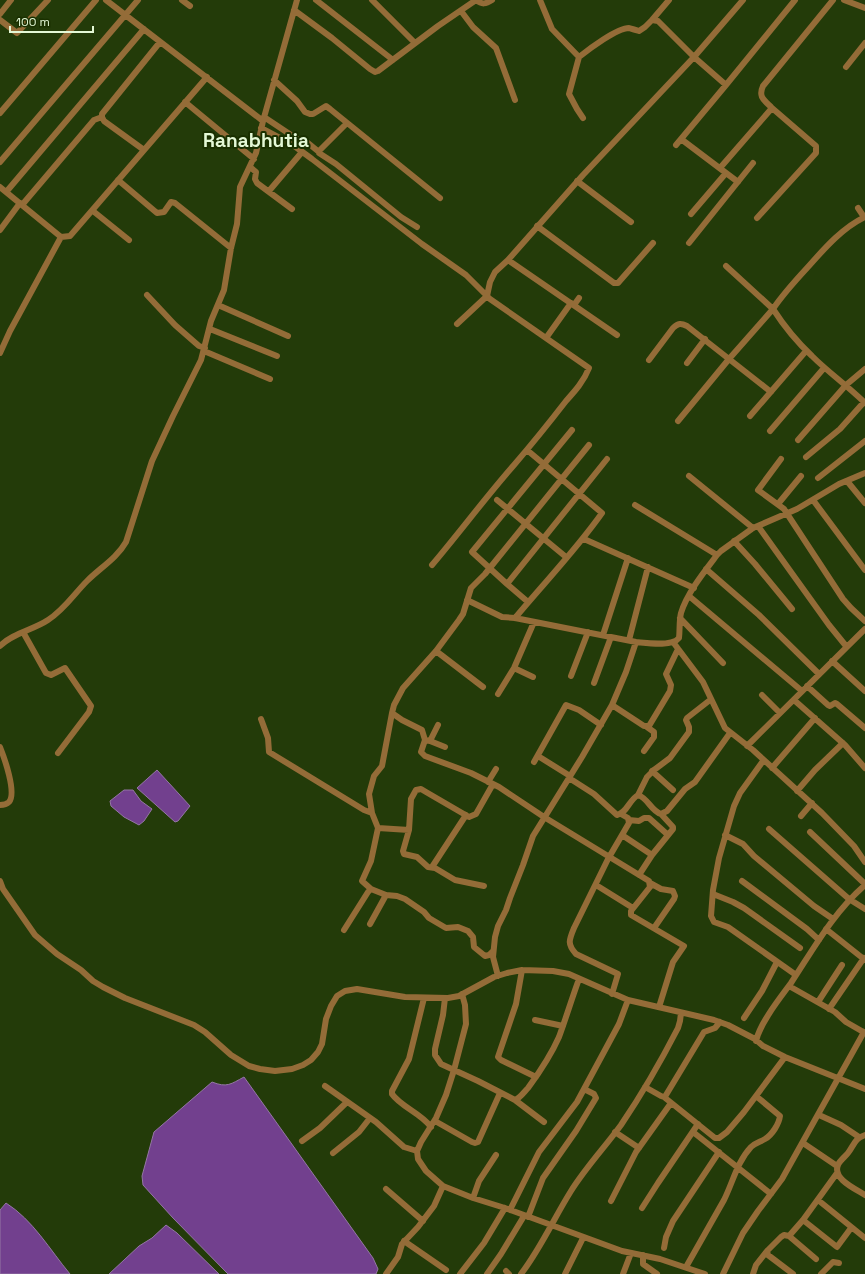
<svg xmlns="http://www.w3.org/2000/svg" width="865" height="1274" viewBox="0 0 865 1274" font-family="'Space Grotesk',sans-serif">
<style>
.water{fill:#72408e;stroke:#9477a4}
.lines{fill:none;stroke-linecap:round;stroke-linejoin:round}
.minor{stroke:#946c38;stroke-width:6}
.labels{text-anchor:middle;stroke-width:4;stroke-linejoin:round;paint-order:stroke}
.district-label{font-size:19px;font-weight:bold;fill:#e4f8d6;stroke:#1a3000}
</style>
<rect width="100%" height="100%" fill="#233b09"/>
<!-- water -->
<path class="water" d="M 157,770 L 190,806 L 178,821 L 175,822 L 137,788 Z
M 124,790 L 133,790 L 141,801 L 152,809 L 144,821 L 139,825 L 124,817 L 111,806 L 110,801 Z
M 244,1077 L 373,1258 L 378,1269 L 376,1274 L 228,1274 L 173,1218 L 143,1185 L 142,1176 L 154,1132 L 212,1082 C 227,1088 231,1084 244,1077 Z
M 6,1203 C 33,1220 50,1250 70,1274 L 0,1274 L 0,1210 Z
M 166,1225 L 177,1233 L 219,1274 L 109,1274 L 139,1246 L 152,1238 Z"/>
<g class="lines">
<!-- minor -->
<path class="minor" d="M 106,0 L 263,121
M 182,0 L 190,6
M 316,0 L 393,60
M 372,0 L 415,43
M 476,0 C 482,5 486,4 492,0
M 540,0 L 552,29 L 579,57 C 589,49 617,28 629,28 C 632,29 636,30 639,31 L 645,27 L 652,20 L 658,21 L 694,57 L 726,85
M 844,0 L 865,8
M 294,10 L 332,38 L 370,69 L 375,72 L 378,71 L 438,26 L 476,0
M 461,11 L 473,27 L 496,48 L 515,100
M 0,14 L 11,0
M 0,20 L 17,33 L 48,0
M 652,20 L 669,0
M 579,57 L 569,94 L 577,109 L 583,118
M 846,67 L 865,43
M 274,80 L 297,101 L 305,112 L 310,114 L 313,114 L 326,106 L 330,109 L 440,198
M 185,102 L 254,159
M 0,113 L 96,0
M 264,117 L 300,141 L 308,143 L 319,152
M 347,123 L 319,151 L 319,153 L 336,164 L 401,217 L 417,227
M 261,128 L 293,145 L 312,159 L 422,244 L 466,275 L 490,299 L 589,368 C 584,381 575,391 566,401 C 549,423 532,444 514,465 C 485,498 460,532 432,565
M 676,145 L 681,139
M 144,150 L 104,121 L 102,117 L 102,114 L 160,42
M 0,162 L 138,0
M 250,167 L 256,172 L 255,179 L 257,183 L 292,209
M 720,168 L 772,108 C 764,100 758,97 763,86 L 833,0
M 118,180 L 157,213 L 164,212 L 171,202 L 175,203 L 231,248
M 577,181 L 631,222
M 738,182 L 681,139 L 726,85 L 795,0
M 0,187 L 61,237 L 70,236 L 207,77
M 7,191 L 144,29
M 269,191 L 302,152
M 22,205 L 94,120 L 102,117
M 858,208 L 864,217
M 93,211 L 129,240
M 691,214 L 726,173
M 865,217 C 842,228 824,249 807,268 C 795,281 783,294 773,309 C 784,326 797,342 812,356 C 829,373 848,386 865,403
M 757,218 L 816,153 L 816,146 L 772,108
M 537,226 L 614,283 L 618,283 L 653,243
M 0,230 L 20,203
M 689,243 L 753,163
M 508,260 L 617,335
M 147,295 L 175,325 L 199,346 L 205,348
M 218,305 L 288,336
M 574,305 L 579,298
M 457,324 L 487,296 L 490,282 L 495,272 L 508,260 L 583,175 L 694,57 L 743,0
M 210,329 L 277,356
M 546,338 L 571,303
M 204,351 L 270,379
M 0,353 L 10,331 L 61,237
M 649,360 L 673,328 C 678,323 681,323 687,326 L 771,392
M 687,363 L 705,339
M 750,416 L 806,351
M 678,421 L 729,359 L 773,309 L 726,266
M 770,431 L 824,368
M 798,440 L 846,385 L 865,369
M 589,445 L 485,574 L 471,588 L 463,614 L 459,620 L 436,651 L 403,688 L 394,705 L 392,713 L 402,720 L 422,730 L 425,740 L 421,752 L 425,756 L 471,773 L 499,787 L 544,817 L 649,881 L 650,887 L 631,911 L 631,915 L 684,946 L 673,962 L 659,1007
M 806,457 L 840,429 L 864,402
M 781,459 L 758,490 L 784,509 L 843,599 L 851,608 L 865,621
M 689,476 L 753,528
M 818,478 L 865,441
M 847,481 L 865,503
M 497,500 L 566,557
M 813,500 L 865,570
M 778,504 L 801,476
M 635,505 L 717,555
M 758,526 L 829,625 L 846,646
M 584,539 L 694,588
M 734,541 L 755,564 L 792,609
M 706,569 L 759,615 L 819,674
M 507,584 L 472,552 L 572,430
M 689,596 L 802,691
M 467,600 L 502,617 L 515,618 L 636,642 C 647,643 672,647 679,638 C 680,630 679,621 681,613 C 687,593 704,572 717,555 L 721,551 L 753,528 L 797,509 L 839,484 L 865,473
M 528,602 L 507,584 L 607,459
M 515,618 C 544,583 576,550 602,513 L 527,450
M 680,618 L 723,663
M 23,632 L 46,673 L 51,675 L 65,668 L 91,706 L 89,712 L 58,753
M 603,635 L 628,558
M 629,640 L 648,567
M 673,642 L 703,682 L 725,728 L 753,750 L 822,813 L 854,846 L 865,862
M 0,646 C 13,633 33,630 48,620 C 64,610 74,594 87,581 C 100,568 117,558 126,542 L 152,461 L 173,416 L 201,360 L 211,321 L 224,290 L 231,248 L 237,224 L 240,187 L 256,153 L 263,121 L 297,0
M 436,651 L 483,687
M 832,661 L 865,691
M 514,668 L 533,677
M 571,676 L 588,632
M 594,683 L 611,637
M 807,686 L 828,705 L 830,706 L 835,703 L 837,704 L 865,728
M 498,694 L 514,668 L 534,622
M 762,695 L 780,713
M 794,700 L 845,745 L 865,768
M 612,705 L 644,726 L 649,726 L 670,691 L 671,685 L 666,674 L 678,649
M 261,719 L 268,738 L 269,752 L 364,810 L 372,813
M 425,740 L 430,741 L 438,725
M 430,741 L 445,747
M 747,746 L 865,629
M 0,747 C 4,757 17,793 9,802 C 7,804 3,805 0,805
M 644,751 L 654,737 L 654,732 L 647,727
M 538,756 L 570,776
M 763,761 L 740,793 L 734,806 L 719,858 L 713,890 L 711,916 L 714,922 L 728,927 L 796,975
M 534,762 L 566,705 L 579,710 L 601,725
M 772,768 L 815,718
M 652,771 L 673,790
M 569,778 L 594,794 L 617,815 C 627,813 629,800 638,795 C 648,798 651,811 661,814 L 667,811 L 685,789 L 695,782 L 730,733
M 488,782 L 496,769
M 797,791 L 815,770 L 843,743
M 638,795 L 647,777 L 654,770 L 670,758 L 689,732 L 689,727 L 686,720 L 687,718 L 710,700
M 801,816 L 812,803
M 629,820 L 639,821 L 644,818 L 649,818 L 668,835
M 378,828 L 409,830
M 769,829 L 849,899 L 865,909
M 810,832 L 865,884
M 622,835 L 652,855
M 725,835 L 743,844 L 754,856 L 814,906 L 833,919
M 432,867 L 466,815
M 639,875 L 652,855 L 673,829 L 673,827 L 661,814
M 0,881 L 3,889 L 35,935 L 57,954 L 81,970 L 93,981 L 103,987 L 125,998 L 194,1025 L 205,1032 L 231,1055 L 249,1066 L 260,1069 L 275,1071 L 292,1069 L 303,1065 L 311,1060 L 318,1052 L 322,1044 L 326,1019 L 331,1006 L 337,996 L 345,991 L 357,989 L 405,997 L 448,998 L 459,996 L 494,977 L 507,973 L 522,970 L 553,971 L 569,974 L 628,1000 L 714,1020 L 728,1025 L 755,1039 L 763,1046 L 785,1057 L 865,1089
M 742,881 L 807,929 L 819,940
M 650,883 L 661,889 L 673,891 L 675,896 L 674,899 L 654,928
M 596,885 L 633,908
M 484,886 L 455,880 L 435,868 L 428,867 L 417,857 L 404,854 L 403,851 L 409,830 L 411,799 L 416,790 L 421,789 L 426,792 L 469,817 L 476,814 L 493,784
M 371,889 L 362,881 L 371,861 L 378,828 L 372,813 L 369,794 L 374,776 L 382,766 L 392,713
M 713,894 L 733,902 L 744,908 L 800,948
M 370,924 L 386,895
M 826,929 L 865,960
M 344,930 L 368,892 L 371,889 L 386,895 L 397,896 L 405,899 L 424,912 L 429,918 L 446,928 L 458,927 L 468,931 L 473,937 L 474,947 L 485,956 L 489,955 L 493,951
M 522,970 L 516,1004 L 498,1057 L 501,1060 L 536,1077
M 498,976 L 493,957 L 495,937 L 498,926 L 506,910 L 510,898 L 523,865 L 533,836 L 582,757 L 612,705 L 626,672 L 636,642
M 789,986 L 835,1012 L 846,1022 L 865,1033
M 462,994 L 465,1005 L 466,1024 L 454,1070 L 446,1095 L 436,1118 L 421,1142 L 417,1151 L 418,1159 L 426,1171 L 443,1186 L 473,1198 L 505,1208 L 622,1251 L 660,1259 L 705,1274
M 612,994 L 618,974 L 576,954 C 567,944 569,940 574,928 L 608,859 L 629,823 L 628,818 L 621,814
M 424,998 L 409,1059 L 392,1091 L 392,1094 C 401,1107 421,1113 431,1127
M 445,998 L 443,1015 L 435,1049 L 435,1055 L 441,1064 L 478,1081 L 515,1100 C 520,1098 524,1092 528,1088 C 539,1073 551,1055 559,1037 C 566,1018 572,998 579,979
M 818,1002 L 842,965
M 829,1009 L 864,958
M 744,1018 L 762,991 L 777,962
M 535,1020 L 563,1026
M 756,1041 C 760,1023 780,998 791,983 C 814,948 833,913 865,885
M 325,1086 L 376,1122 L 404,1147 L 417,1151
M 645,1087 L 661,1096 L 664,1097 L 666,1095 L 704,1032 L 715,1028 L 720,1022
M 664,1097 L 715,1138 L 719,1138 L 727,1132 L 744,1112 L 785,1057
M 515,1100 L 544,1122
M 819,1115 L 841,1125 L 859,1137
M 435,1121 L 472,1142 L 475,1143 L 478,1142 L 500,1093
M 615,1132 L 639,1148
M 693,1132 L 771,1194
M 865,1135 C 855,1138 854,1145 848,1153 C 845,1157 840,1160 838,1165 C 832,1179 856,1189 865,1195
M 302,1141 L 320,1128 L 347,1102
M 803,1143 L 837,1166
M 333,1153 L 359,1132 L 370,1118
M 386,1189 L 423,1221
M 473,1198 L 479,1181 L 496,1155
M 818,1200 L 865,1238
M 611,1201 L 636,1152 L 671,1103
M 642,1208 L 658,1183 L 698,1124
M 510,1210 L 539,1152 L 577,1102 L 619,1024 L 628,1000
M 528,1217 L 543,1178 L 576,1131 L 596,1098 L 594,1094 L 584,1089
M 803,1220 L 837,1247 L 851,1228
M 789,1236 L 816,1259
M 404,1241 L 446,1270
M 664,1248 L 666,1237 L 673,1221 L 719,1152
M 643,1255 L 643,1264 L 657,1274
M 686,1267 L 724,1200 C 733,1182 737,1162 751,1147 C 755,1143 760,1142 765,1139 C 772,1135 779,1124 780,1116 L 756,1096
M 506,1271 L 509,1274
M 386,1274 L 398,1257 L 402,1244 L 418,1227 L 434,1206 L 443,1186
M 460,1274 L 484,1243 L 505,1208
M 487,1274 L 501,1254 L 524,1216
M 521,1274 C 541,1248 554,1218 571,1191 C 586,1167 605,1147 621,1125 C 642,1094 661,1061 678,1028 L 680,1021 L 681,1013
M 565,1274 L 583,1238
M 623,1274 L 631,1253
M 723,1274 L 743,1233 L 758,1211 L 782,1179 L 864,1032
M 753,1274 L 756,1265 L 767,1251
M 793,1274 L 768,1255 L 767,1251 L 781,1237 L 784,1235 L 789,1236 L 803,1220 L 837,1173
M 821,1274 L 833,1262 L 839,1263"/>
</g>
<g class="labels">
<!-- district labels -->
<g class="district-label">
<text x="256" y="147">Ranabhutia</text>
</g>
</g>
<!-- scale -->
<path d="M10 26v6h83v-6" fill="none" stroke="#e4f8d6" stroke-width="2"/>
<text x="16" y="26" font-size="12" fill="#e4f8d6" stroke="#1a3000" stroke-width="3" paint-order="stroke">100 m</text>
</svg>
